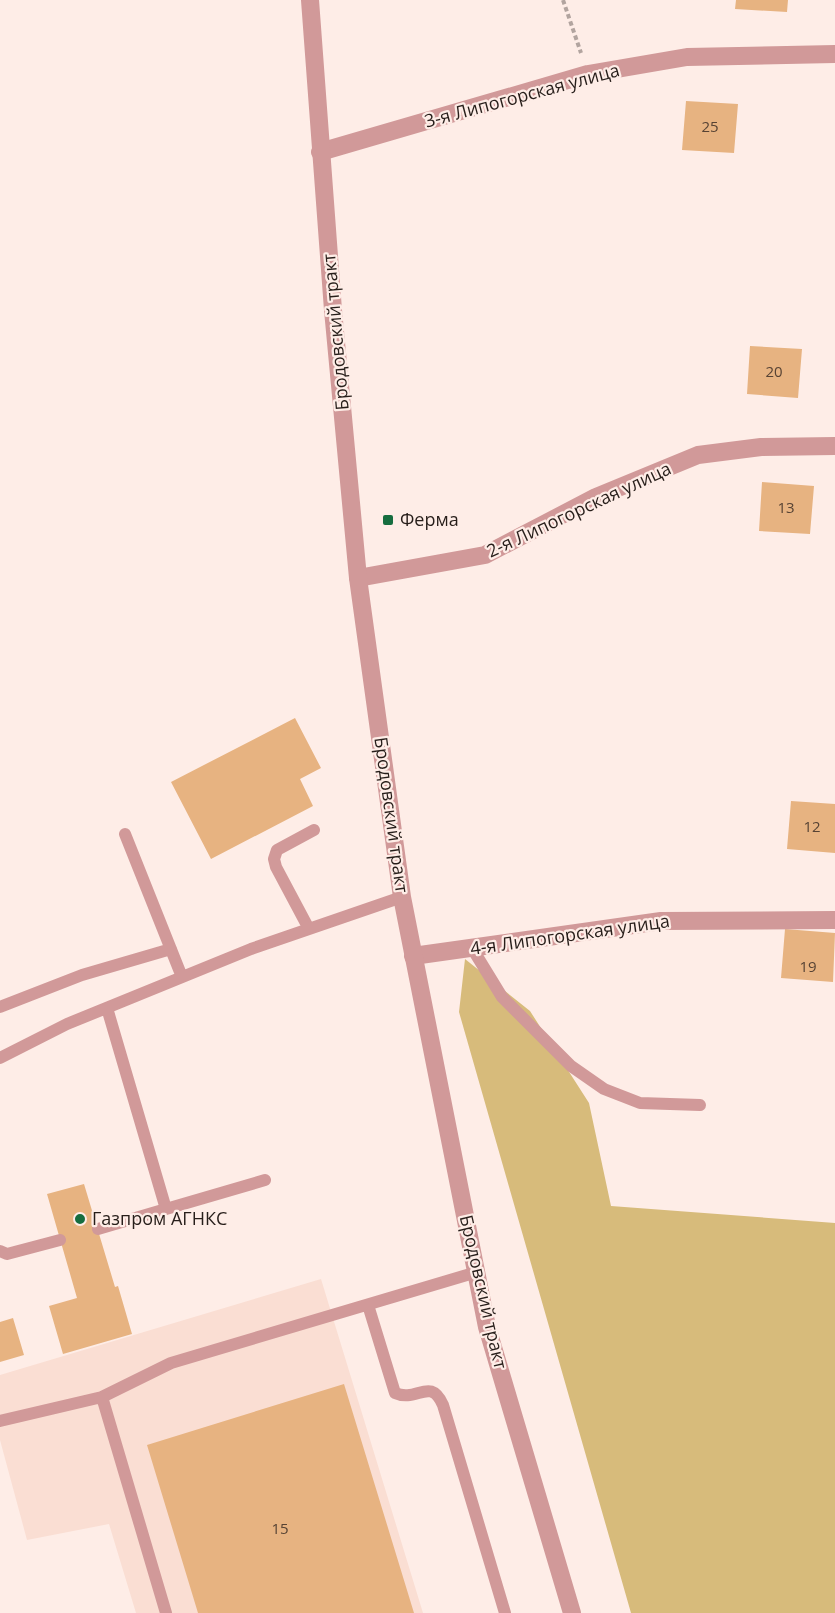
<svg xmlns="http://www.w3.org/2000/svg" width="835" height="1613" viewBox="0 0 835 1613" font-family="'Open Sans',sans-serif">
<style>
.built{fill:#faded3}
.green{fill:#d7bb7b}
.building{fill:#e7b381}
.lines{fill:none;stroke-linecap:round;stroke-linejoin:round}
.path{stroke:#b2a49f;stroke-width:4;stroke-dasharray:4.5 3;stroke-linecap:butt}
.service{stroke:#d19999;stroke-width:12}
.minor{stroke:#d19999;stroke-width:18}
.tertiary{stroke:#d19999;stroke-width:18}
.poi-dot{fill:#166d3f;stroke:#feede7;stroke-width:2}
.labels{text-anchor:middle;stroke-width:4.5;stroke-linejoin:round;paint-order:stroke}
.number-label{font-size:15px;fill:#574334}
.street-label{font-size:18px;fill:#271e1a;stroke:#feede7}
.poi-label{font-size:18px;fill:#271e1a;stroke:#feede7;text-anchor:start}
</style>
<rect width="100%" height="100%" fill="#feede7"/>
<!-- built -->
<path class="built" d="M 321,1279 L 423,1613 L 136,1613 L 109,1524 L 27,1540 L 0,1440 L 0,1375 Z"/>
<!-- green -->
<path class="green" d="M 465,959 L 530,1011 L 589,1103 L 611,1206 L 835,1223 L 835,1613 L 631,1613 L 459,1012 Z"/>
<!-- building -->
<path class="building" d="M 736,0 L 788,0 L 787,12 L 735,9 Z
M 686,101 L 738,104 L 734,153 L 682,150 Z
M 750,346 L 802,349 L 798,398 L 747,394 Z
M 762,482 L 814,486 L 810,534 L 759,531 Z
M 295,718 L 321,768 L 300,779 L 313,806 L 211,859 L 171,782 Z
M 791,801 L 835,804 L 835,853 L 787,849 Z
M 785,929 L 835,933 L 833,982 L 781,978 Z
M 84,1184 L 115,1287 L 118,1286 L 132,1334 L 63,1354 L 49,1306 L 77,1298 L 47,1194 Z
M 13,1318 L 24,1355 L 0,1362 L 0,1322 Z
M 344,1384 L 414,1613 L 198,1613 L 147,1445 Z"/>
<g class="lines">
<!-- path -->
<path class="path" d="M 563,0 L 581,53"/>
<!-- service -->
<path class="service" d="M 125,834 L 182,977
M 309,929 L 276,867 L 274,859 L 277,850 L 314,830
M 472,948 L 502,997 L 571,1066 L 604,1089 L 640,1103 L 700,1105
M 0,1007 L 82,975 L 171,949
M 0,1058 L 67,1024 L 251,949 L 402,897
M 166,1209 L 265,1180
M 98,1229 L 166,1209 L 107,1008
M 0,1251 L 7,1254 L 60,1240
M 368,1305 L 395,1393 C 417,1403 430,1376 443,1405 L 505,1613
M 0,1421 L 102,1397
M 166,1613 L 102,1397 L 171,1363 L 477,1272"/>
<!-- minor -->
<path class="minor" d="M 320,152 L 588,74 L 687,57 L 835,54
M 358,578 L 485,555 L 596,497 L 698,455 L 761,447 L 835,446
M 413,956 L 661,921 L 835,920"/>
<!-- tertiary -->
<path class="tertiary" d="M 310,0 L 333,310 L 358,578 L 402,897 L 487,1327 L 572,1613"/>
</g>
<!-- markers -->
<g class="poi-dot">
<rect x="382" y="514" width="12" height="12" rx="3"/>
<circle cx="80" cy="1219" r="6"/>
</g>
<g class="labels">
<!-- number labels -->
<g class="number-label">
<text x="710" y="132">25</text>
<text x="774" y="377">20</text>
<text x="786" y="513">13</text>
<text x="812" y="832">12</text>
<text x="808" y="972">19</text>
<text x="280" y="1534">15</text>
</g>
<!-- street labels -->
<g class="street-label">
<text transform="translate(522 96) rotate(-15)" y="6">3-я Липогорская улица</text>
<text transform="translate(336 332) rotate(-95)" y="6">Бродовский тракт</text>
<text transform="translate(579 510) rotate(-25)" y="6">2-я Липогорская улица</text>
<text transform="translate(391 815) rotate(82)" y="6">Бродовский тракт</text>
<text transform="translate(570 935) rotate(-8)" y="6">4-я Липогорская улица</text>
<text transform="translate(483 1292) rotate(77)" y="6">Бродовский тракт</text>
</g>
<!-- poi labels -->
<g class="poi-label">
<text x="400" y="526">Ферма</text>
<text x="92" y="1225">Газпром АГНКС</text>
</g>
</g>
</svg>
